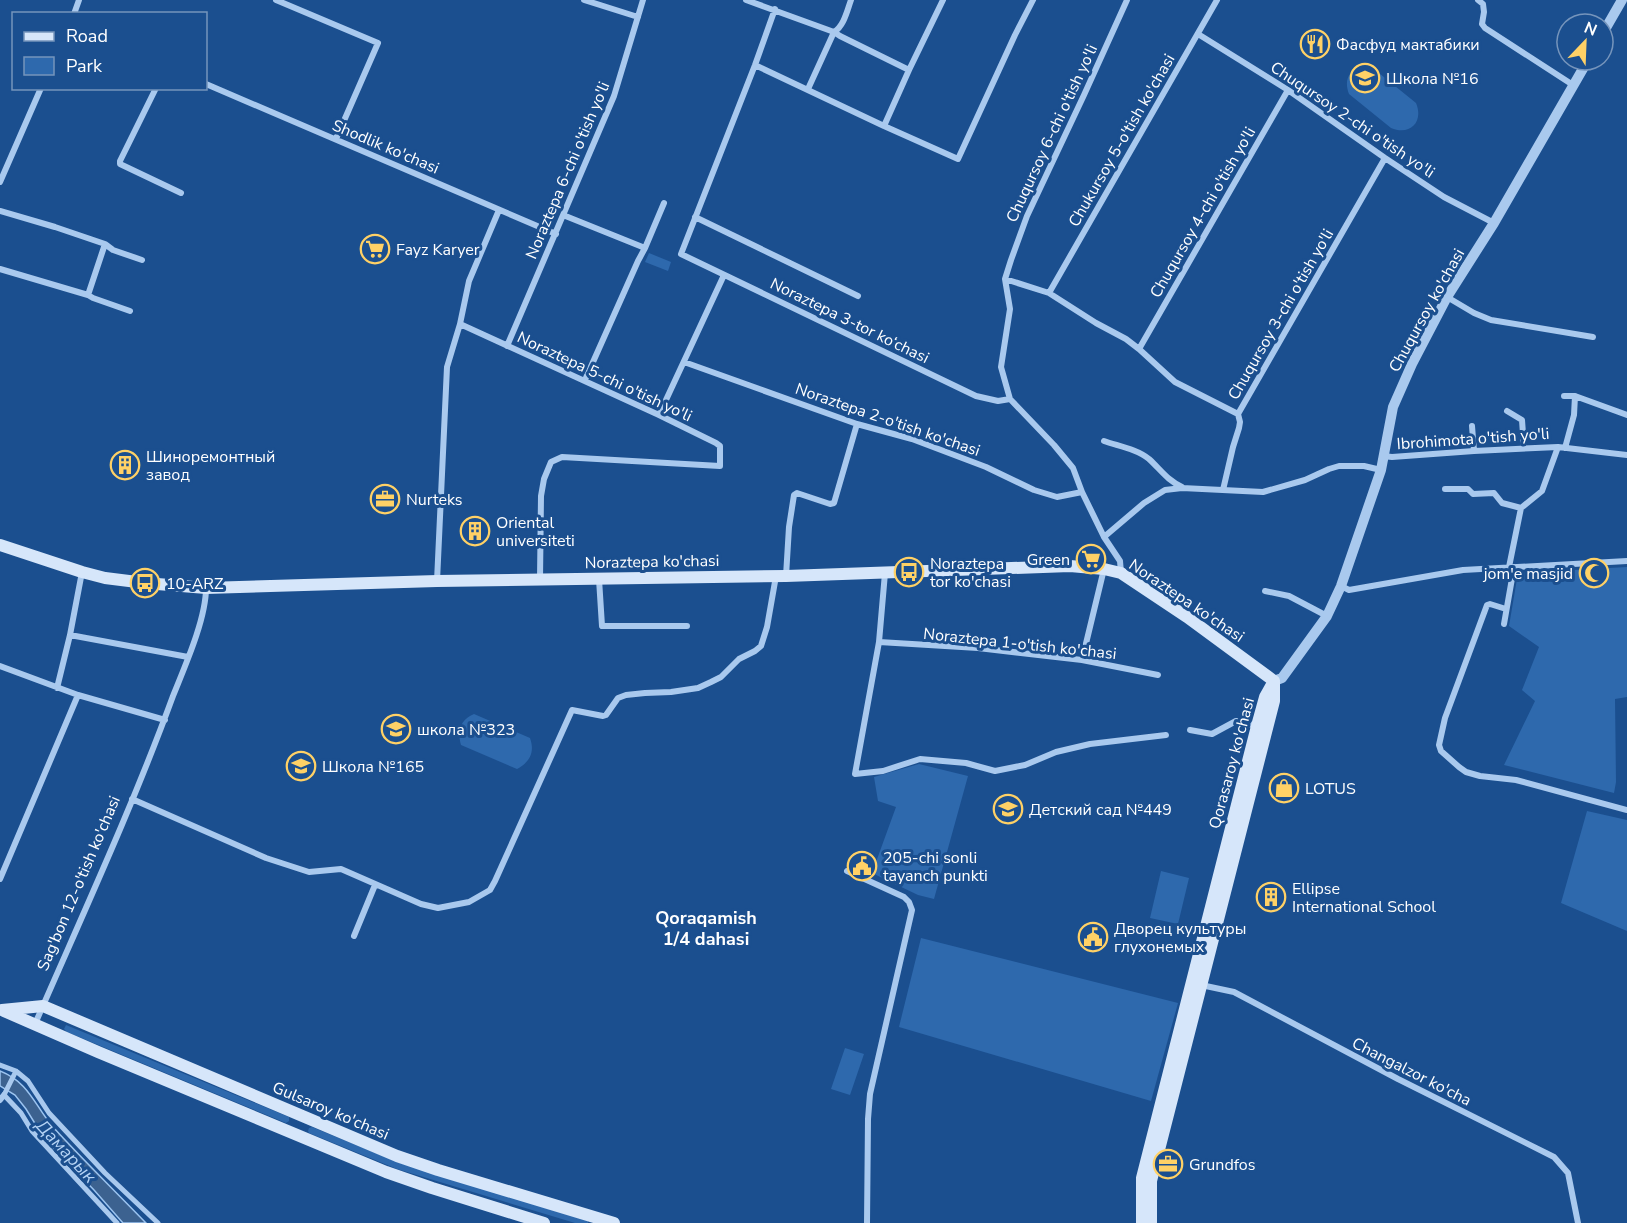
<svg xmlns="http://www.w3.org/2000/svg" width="1627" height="1223" viewBox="0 0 1627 1223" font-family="'Nunito Sans',sans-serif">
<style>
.green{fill:#2e69ad}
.water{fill:#3c6290;stroke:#9cc4f0;stroke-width:1.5}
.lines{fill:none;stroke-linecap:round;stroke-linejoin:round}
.pedestrian{stroke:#a9c9ee;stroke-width:5}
.minor{stroke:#a9c9ee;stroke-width:6}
.tertiary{stroke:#a9c9ee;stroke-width:10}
.secondary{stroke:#d6e6fa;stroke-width:12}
.labels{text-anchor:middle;stroke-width:6;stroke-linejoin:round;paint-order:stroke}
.poi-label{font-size:16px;fill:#fff;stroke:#1b4f8f;text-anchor:start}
.street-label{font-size:16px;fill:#fff;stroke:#1b4f8f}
.neighbourhood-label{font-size:18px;font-weight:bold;fill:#fff;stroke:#1b4f8f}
.water-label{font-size:18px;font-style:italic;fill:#b5d3f5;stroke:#1b4f8f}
</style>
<rect width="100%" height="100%" fill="#1b4f8f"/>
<!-- green -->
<path class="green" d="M 1361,66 L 1368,66 L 1374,69 L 1416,103 C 1424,122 1410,136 1391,128 L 1349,94 C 1344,81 1348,71 1361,66 Z
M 649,253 L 671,262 L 668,271 L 645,262 Z
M 1627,567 L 1627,697 L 1615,699 L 1616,782 L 1614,793 L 1504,765 L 1535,701 L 1522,690 L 1539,647 L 1509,626 L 1518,573 Z
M 474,714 L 530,738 C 535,752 530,762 517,769 L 461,745 C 457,731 460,720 474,714 Z
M 919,764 L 968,776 L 934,899 L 918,895 L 872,873 L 896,807 L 878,801 L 874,777 Z
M 1587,811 L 1627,820 L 1627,931 L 1561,903 Z
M 1161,871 L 1189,878 L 1178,924 L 1150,918 Z
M 921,938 L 1178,1003 L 1151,1101 L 899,1027 Z
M 66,1025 L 289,1117 L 289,1121 L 286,1123 L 67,1032 L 64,1029 Z
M 845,1048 L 864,1054 L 850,1095 L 831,1089 Z
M 312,1127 L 400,1163 L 588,1221 L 588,1223 L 575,1223 L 397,1169 L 309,1133 L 308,1131 L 309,1128 Z"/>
<!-- water -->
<path class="water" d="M 0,1071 C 30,1083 34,1105 53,1127 C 83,1160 115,1191 146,1223 L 123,1223 L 94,1190 L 44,1138 L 26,1109 L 15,1095 L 0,1086 Z"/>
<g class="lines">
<!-- pedestrian -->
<path class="pedestrian" d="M 0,1065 L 16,1071 L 28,1081 L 49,1113 L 105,1173 L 158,1223
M 16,1071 L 4,1095 L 21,1113 L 32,1131 L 117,1223"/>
<!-- minor -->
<path class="minor" d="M 276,0 L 378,43 L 336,139
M 584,0 L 638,17
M 746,0 L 834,32 L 840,36 L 909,70
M 1478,0 L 1483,4 L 1484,12 L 1482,24 L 1485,28 L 1573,85
M 775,9 L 755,65 L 681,254 L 976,396 L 998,401 L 1010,399
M 74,14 L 79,0
M 1198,34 L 1288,90 L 1385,158 L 1444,197 L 1494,223
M 755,65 L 884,126 L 958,159 L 1015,35 L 1033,0
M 206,84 L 556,234
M 156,88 L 120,161 L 120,164 L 181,193
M 808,89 L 834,32 C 844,26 847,11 851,0
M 884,126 L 909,70 L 943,0
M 0,182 L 41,88
M 0,211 L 55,227 L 105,244 L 113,250 L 142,260
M 563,215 L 645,248
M 695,217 L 858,296
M 0,269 L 88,295 L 93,298 L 130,311
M 1005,279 L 1049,293 L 1096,323 L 1126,339 L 1139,349 L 1175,382 L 1238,414
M 1049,293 L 1217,0
M 88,295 L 105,244
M 1447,297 L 1474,313 L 1491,320 L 1593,337
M 460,324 L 659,415 L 716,443 L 720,446 L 720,466 L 562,457 L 551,462 L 544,479 L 541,496 L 540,579
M 507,346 L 614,96 L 643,0
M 1139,349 L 1288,90
M 684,362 L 857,424 L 912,439 L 986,467 L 1034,490 L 1057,497 L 1082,492
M 585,380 L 638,261 L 645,248 L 664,203
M 1564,396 L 1575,396 L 1627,415
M 1507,411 L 1522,420 L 1524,448
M 659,415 L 724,275
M 1472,426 L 1474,451
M 1104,441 C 1118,446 1137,449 1149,459 C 1161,470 1167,480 1182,487
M 1565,448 L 1574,415 L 1575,396
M 1383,456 L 1392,457 L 1474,451 L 1558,447 L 1627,455
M 1445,489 L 1468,489 L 1473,494 L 1494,493 L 1502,503 L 1521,508
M 1223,490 L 1233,447 L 1239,428 L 1240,422 L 1238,414 L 1385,158
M 1104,537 L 1144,503 L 1165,490 L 1182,488 L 1263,492 L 1305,480 L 1329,469 L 1339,466 L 1364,466 L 1381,470
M 1509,567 L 1521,508 L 1542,491 L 1558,447
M 885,573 L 879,642 L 855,774 L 883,771 L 920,759 L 966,763 L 995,771 L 1025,765 L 1056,752 L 1090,744 L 1166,735
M 1121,573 L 1120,561 L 1104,537 L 1082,492 L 1073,468 L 1054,445 L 1010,399 L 1001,367 L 1010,309 L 1005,279 L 1011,260 L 1027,216 L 1084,95 L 1127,0
M 786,576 L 789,527 L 794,495 L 797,493 L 830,504 L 834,503 L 857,424
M 599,579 L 602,626 L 687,626
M 437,581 L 447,367 L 460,324 L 469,281 L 499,210
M 1341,586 L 1349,590 L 1463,570 L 1627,561
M 1265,591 L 1289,596 L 1327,616
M 1506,609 L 1490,604 L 1487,605 L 1445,718 L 1439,745 L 1441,751 L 1459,767 L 1466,772 L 1480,776 L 1516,780 L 1627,810
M 1504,624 L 1514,567
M 70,635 L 188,657
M 879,642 L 978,648 L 1082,660 L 1158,675
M 1082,660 L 1104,569
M 0,666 L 78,695 L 165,720
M 57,688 L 70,635 L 82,572
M 1190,730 L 1212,734 L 1236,721 L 1257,726
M 132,799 L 266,858 L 309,872 L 341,869 L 421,904 L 438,908 L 469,902 L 490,890 L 495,881 L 572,710 L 603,716 L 606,715 L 618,698 L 626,695 L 645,693 L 671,692 L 698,688 L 711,682 L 721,677 L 739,659 L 755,651 L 761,646 L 767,627 L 776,576
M 847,871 L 904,897 L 909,902 L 912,910 L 870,1094 L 868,1119 L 867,1223
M 0,879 L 78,695
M 354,936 L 375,885
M 1201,985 L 1234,992 L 1398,1079 L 1554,1157 L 1568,1173 L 1578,1223
M 35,1024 C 82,916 132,808 173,696 C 185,666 206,619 206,588
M 0,1100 L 4,1095"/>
<!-- tertiary -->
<path class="tertiary" d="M 1603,33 L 1622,0
M 1274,681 L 1282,678 L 1327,616 L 1341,586 L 1381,470 L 1393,407 L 1412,364 L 1447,297 L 1494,223 L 1588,60"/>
<!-- secondary -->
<path class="secondary" d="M 0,545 L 82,572 L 105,578 L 145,583 L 206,588 L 437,581 L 786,576 L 1070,566 L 1104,569 L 1121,573 L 1187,617 L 1274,681
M 2,1010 L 43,1006 L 397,1156 L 438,1170 L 614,1223
M 4,1011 L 98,1052 L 386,1172 L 432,1188 L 544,1223
M 1142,1223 L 1142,1178 L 1257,726 L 1265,697 L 1274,681
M 1151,1223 L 1151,1181 L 1274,701 L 1274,682"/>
</g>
<!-- icons -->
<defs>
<g id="restaurant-ring" transform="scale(1.5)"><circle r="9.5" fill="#1b4f8f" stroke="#ffd166" stroke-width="1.5"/><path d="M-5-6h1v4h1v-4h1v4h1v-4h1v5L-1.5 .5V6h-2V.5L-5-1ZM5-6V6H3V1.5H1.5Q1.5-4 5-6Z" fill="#ffd166"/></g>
<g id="school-ring" transform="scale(1.5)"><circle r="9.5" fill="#1b4f8f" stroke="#ffd166" stroke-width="1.5"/><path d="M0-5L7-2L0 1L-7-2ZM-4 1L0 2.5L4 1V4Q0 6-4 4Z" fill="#ffd166"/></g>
<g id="supermarket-ring" transform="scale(1.5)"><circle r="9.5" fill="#1b4f8f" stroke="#ffd166" stroke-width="1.5"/><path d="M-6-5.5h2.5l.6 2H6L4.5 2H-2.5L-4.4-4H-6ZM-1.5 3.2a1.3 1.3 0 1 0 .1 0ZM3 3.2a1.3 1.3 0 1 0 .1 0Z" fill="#ffd166"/></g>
<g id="building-ring" transform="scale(1.5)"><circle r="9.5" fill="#1b4f8f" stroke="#ffd166" stroke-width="1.5"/><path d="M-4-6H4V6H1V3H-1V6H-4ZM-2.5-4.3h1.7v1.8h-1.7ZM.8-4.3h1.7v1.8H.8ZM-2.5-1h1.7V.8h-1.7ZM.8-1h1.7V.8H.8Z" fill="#ffd166"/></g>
<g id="office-ring" transform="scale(1.5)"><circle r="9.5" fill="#1b4f8f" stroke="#ffd166" stroke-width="1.5"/><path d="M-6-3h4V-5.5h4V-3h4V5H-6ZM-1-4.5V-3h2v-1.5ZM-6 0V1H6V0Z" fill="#ffd166"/></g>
<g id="bus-ring" transform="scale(1.5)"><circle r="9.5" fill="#1b4f8f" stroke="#ffd166" stroke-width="1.5"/><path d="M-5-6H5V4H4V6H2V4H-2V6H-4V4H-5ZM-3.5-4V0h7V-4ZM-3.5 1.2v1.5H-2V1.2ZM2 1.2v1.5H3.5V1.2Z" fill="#ffd166"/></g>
<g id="mosque-ring" transform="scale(1.5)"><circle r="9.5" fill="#1b4f8f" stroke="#ffd166" stroke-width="1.5"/><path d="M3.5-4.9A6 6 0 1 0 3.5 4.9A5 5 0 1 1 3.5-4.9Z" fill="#ffd166"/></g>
<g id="shop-ring" transform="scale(1.5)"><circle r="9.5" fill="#1b4f8f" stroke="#ffd166" stroke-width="1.5"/><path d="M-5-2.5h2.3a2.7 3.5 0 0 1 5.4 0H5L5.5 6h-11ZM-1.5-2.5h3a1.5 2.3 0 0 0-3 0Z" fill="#ffd166"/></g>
<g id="civic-ring" transform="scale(1.5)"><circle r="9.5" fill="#1b4f8f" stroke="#ffd166" stroke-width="1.5"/><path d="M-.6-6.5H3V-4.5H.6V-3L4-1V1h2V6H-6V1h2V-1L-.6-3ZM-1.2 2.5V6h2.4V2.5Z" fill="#ffd166"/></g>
</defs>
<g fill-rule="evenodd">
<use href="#restaurant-ring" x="1315" y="44"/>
<use href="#school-ring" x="1365" y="78"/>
<use href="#supermarket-ring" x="375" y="249"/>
<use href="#building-ring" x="125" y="465"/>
<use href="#office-ring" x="385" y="499"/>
<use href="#building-ring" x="475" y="531"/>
<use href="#supermarket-ring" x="1091" y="559"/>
<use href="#bus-ring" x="909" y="572"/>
<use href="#mosque-ring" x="1594" y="573"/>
<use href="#bus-ring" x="145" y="583"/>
<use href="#school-ring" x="396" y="729"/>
<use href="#school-ring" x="301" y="766"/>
<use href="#shop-ring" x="1284" y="788"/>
<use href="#school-ring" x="1008" y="809"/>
<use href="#civic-ring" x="862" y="866"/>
<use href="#building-ring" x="1271" y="897"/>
<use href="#civic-ring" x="1093" y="937"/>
<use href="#office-ring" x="1168" y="1164"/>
</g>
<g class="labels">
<!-- poi labels -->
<g class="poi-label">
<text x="1336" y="50">Фасфуд мактабики</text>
<text x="1386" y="84">Школа №16</text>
<text x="396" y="255">Fayz Karyer</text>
<text x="146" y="462">Шиноремонтный<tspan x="146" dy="18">завод</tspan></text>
<text x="406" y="505">Nurteks</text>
<text x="496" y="528">Oriental<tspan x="496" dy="18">universiteti</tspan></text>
<text x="1070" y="565" text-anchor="end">Green</text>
<text x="930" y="569">Noraztepa<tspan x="930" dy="18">tor ko'chasi</tspan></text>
<text x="1573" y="579" text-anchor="end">jom'e masjid</text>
<text x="166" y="589">10-ARZ</text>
<text x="417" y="735">школа №323</text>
<text x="322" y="772">Школа №165</text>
<text x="1305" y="794">LOTUS</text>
<text x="1029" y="815">Детский сад №449</text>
<text x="883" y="863">205-chi sonli<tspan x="883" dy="18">tayanch punkti</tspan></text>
<text x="1292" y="894">Ellipse<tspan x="1292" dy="18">International School</tspan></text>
<text x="1114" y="934">Дворец культуры<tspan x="1114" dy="18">глухонемых</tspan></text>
<text x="1189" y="1170">Grundfos</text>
</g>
<!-- street labels -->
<g class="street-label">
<text transform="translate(1353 119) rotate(34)" y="6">Chuqursoy 2-chi o'tish yo'li</text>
<text transform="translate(1051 133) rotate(-65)" y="6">Chuqursoy 6-chi o'tish yo'li</text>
<text transform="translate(1121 140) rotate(-60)" y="6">Chukursoy 5-o'tish ko'chasi</text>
<text transform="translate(386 146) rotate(23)" y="6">Shodlik ko'chasi</text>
<text transform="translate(567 170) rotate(-67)" y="6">Noraztepa 6-chi o'tish yo'li</text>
<text transform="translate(1202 212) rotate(-60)" y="6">Chuqursoy 4-chi o'tish yo'li</text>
<text transform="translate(1426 310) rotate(-61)" y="6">Chuqursoy ko'chasi</text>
<text transform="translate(1280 314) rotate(-60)" y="6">Chuqursoy 3-chi o'tish yo'li</text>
<text transform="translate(850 320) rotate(26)" y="6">Noraztepa 3-tor ko‘chasi</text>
<text transform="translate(605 376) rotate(25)" y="6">Noraztepa 5-chi o'tish yo'li</text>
<text transform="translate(888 419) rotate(19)" y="6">Noraztepa 2-o'tish ko'chasi</text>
<text transform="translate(1473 438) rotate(-4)" y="6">Ibrohimota o'tish yo'li</text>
<text transform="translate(652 561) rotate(-1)" y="6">Noraztepa ko'chasi</text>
<text transform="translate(1187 600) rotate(34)" y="6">Noraztepa ko'chasi</text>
<text transform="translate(1020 643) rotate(6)" y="6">Noraztepa 1-o'tish ko'chasi</text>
<text transform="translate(1231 763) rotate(-75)" y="6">Qorasaroy ko'chasi</text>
<text transform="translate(78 883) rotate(-67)" y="6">Sag'bon 12-o'tish ko'chasi</text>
<text transform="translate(1412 1071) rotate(27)" y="6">Changalzor ko'cha</text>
<text transform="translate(331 1110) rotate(23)" y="6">Gulsaroy ko'chasi</text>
</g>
<!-- neighbourhood labels -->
<g class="neighbourhood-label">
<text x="706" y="924">Qoraqamish<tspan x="706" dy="21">1/4 dahasi</tspan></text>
</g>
<!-- water labels -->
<g class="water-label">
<text transform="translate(66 1151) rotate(47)" y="6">Дамарык</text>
</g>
</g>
<!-- legend -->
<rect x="12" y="12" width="195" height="78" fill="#1b4f8f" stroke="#7695bc" stroke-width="1.5"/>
<rect x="24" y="32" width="30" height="9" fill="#d6e6fa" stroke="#7695bc" stroke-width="1.5"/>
<text x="66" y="42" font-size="18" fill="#ffffff">Road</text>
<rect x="24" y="57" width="30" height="18" fill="#2e69ad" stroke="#7695bc" stroke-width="1.5"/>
<text x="66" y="72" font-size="18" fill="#ffffff">Park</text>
<!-- north arrow -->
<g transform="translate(1585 42) rotate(23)"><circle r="28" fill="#1b4f8f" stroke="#7695bc" stroke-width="1.5"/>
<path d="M0-4.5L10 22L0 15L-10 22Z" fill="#ffd166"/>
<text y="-9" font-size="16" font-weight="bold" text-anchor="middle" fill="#ffffff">N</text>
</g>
</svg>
